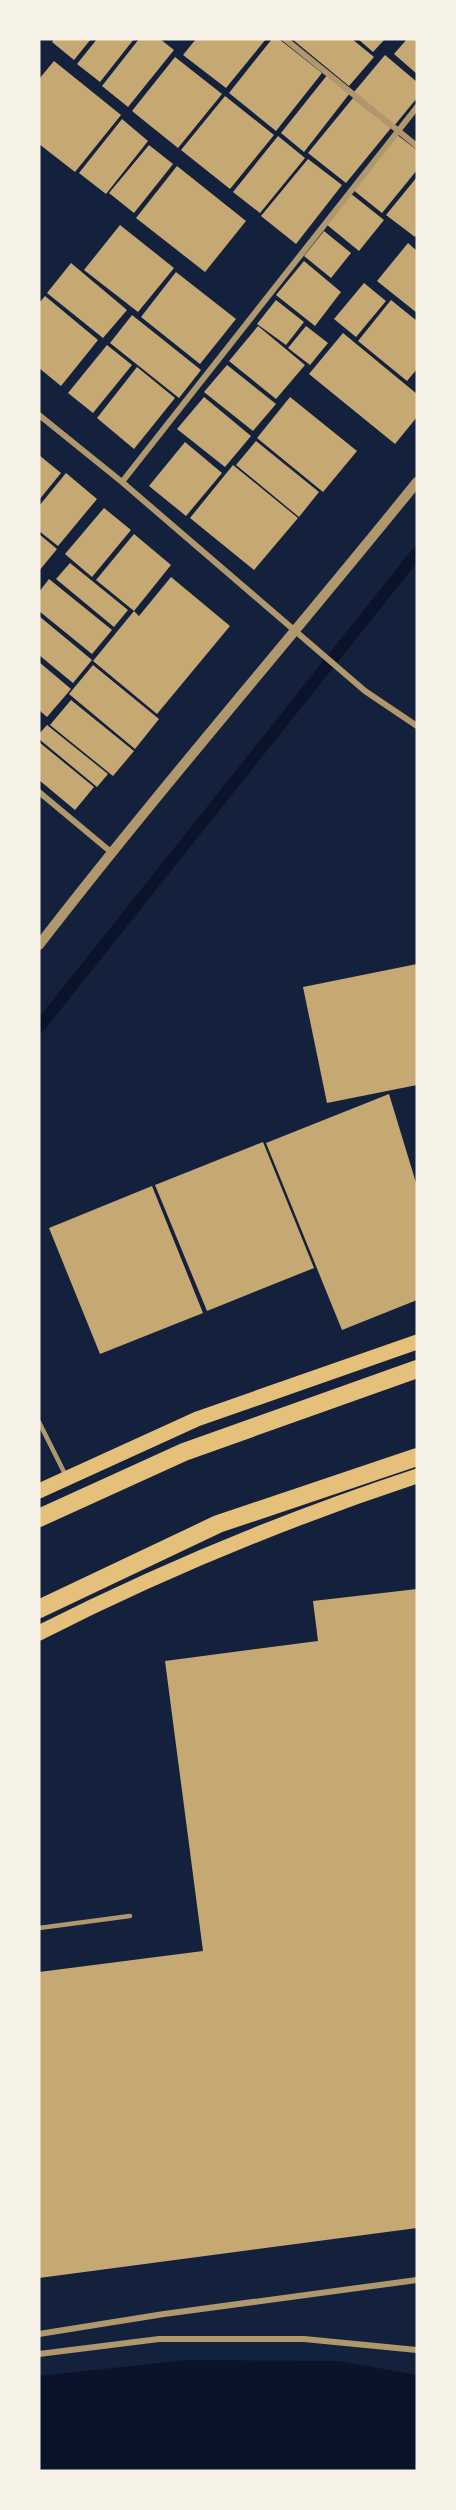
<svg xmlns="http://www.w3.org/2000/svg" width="456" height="2510" viewBox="0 0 456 2510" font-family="Helvetica,sans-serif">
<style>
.water{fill:#0b132b}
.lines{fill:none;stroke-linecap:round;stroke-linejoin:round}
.stream{stroke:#0b132b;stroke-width:12}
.building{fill:#c6a872}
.service{stroke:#b1986c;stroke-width:4.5}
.minor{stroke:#b1986c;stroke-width:6}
.tertiary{stroke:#b1986c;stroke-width:10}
.primary{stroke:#e5c07b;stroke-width:15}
.motorway{stroke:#e5c07b;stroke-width:18}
</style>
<rect width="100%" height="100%" fill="#14213d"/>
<!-- water -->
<path class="water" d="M 186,2360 L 339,2361 L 417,2375 L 417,2471 L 39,2471 L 39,2376 Z"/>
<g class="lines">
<!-- stream -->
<path class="stream" d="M 39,1027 L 417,553"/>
</g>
<!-- building -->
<path class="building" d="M 54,39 L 91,39 L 74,60 L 52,42 Z
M 97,39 L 134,39 L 100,82 L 77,64 Z
M 139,39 L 160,39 L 174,50 L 128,107 L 102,86 Z
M 196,39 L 266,39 L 226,88 L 183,55 Z
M 272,39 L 279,39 L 322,73 L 276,131 L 229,93 Z
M 292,39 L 352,39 L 374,57 L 349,86 Z
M 358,39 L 385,39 L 373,52 Z
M 407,39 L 417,39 L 417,74 L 394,54 Z
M 385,55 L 417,82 L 417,98 L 394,126 L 354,92 Z
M 175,57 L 222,94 L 178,148 L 132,111 Z
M 54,61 L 121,115 L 75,172 L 39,144 L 39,79 Z
M 328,74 L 350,93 L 304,152 L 281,133 Z
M 225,96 L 274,135 L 230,189 L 181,150 Z
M 353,98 L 391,128 L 346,183 L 308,153 Z
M 122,119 L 148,141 L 106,194 L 79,173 Z
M 396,134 L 417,150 L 417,170 L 382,213 L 352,189 Z
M 278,136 L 305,158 L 260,213 L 233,192 Z
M 149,145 L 173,164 L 134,213 L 109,193 Z
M 308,159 L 342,185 L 296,244 L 261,216 Z
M 177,166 L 246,221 L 205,272 L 136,218 Z
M 417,177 L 417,234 L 415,237 L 386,215 Z
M 350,193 L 384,220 L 359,251 L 326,224 Z
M 120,225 L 174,268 L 138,312 L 84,270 Z
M 324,231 L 351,253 L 331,278 L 304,256 Z
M 408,243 L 417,251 L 417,313 L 377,281 Z
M 304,261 L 341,292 L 315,326 L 276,295 Z
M 71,263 L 127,310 L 103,338 L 47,293 Z
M 176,272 L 236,319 L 200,364 L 141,317 Z
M 364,283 L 386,301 L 356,337 L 334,319 Z
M 45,296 L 98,340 L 61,386 L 39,368 L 39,303 Z
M 276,300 L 304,322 L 286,345 L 257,324 Z
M 391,300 L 417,321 L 417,369 L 407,381 L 358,341 Z
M 132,315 L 201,370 L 179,398 L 110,343 Z
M 258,326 L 305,365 L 276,399 L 229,361 Z
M 306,326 L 328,343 L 310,365 L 288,348 Z
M 343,333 L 417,394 L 417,417 L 395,444 L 309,374 Z
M 107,345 L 132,365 L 93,413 L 68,393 Z
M 227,365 L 276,404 L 253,431 L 204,392 Z
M 137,367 L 175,398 L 134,449 L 97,418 Z
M 204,397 L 251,436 L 225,467 L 177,429 Z
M 290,397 L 357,451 L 323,492 L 257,438 Z
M 256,441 L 319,492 L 299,517 L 236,465 Z
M 185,442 L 222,473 L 186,516 L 149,486 Z
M 39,455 L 61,473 L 39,500 Z
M 233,465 L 298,518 L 254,570 L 190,518 Z
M 66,473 L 97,499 L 58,546 L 39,531 L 39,506 Z
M 104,508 L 131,530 L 92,577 L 65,554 Z
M 39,534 L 57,549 L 39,571 Z
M 134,534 L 171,565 L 134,611 L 96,580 Z
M 70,563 L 128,610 L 114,627 L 56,579 Z
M 171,577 L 230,626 L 157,714 L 93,661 L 134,611 L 139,616 Z
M 49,579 L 112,630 L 92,654 L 39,611 L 39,592 Z
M 39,616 L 92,660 L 73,683 L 39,655 Z
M 39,662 L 71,689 L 47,717 L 39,710 Z
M 93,665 L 159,719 L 135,749 L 69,694 Z
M 71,700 L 134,751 L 113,776 L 50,725 Z
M 47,725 L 108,774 L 97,787 L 39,739 L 39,734 Z
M 39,742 L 94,787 L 75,810 L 39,780 Z
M 417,964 L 417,1085 L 327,1103 L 303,987 Z
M 389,1094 L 417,1186 L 417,1300 L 342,1330 L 266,1143 Z
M 263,1142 L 314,1268 L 207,1311 L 155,1185 Z
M 152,1186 L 203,1313 L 100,1354 L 49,1228 Z
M 417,1589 L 417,2228 L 39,2278 L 39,1972 L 203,1951 L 165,1661 L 318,1641 L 313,1601 Z"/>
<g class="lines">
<!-- service -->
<path class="service" d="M 39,1422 L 66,1476
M 39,1928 L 130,1916"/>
<!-- minor -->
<path class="minor" d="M 285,39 L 417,146
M 39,415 L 122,482 L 365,691 L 417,726
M 122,482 L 417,107
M 39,792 L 111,852
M 39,2334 L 164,2314 L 417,2280
M 39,2354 L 159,2339 L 304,2339 L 417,2350"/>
<!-- tertiary -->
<path class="tertiary" d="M 39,945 C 161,787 292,637 417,482"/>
<!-- primary -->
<path class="primary" d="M 39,1491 L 197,1419 L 417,1342
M 39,1633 C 161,1571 287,1519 417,1476"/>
<!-- motorway -->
<path class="motorway" d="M 39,1518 L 184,1452 L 417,1369
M 39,1609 L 218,1524 L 417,1457"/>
</g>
<!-- border -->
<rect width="456" height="2510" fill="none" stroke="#f6f1e7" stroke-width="81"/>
</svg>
